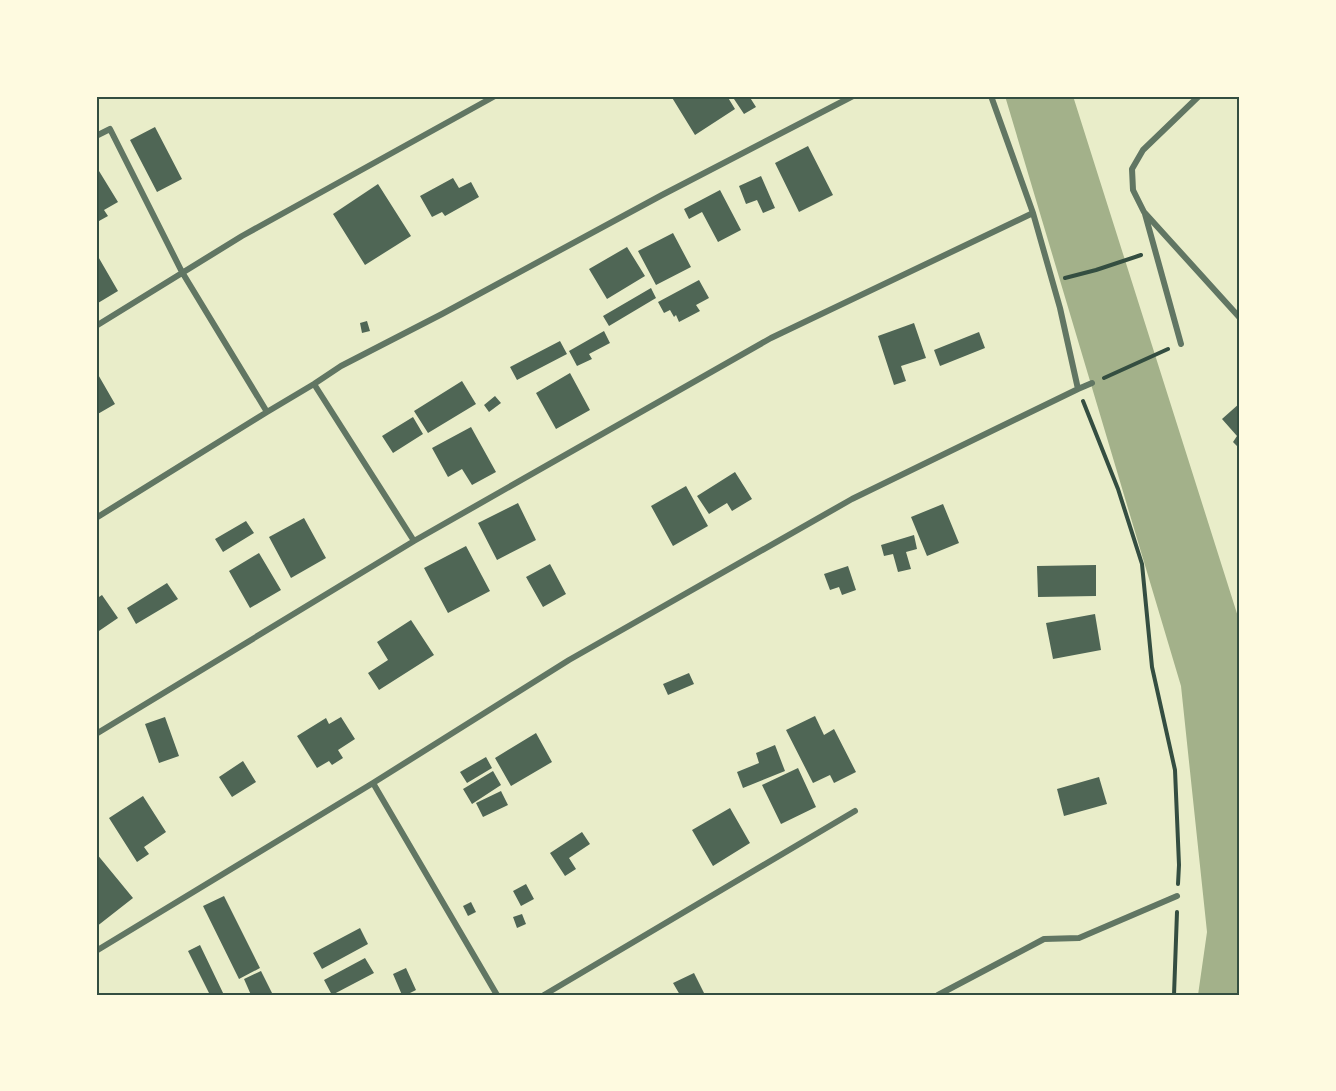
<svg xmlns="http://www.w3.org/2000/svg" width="1336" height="1091" viewBox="0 0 1336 1091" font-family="Jost,sans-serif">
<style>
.water{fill:#a3b18a}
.building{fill:#4f6655}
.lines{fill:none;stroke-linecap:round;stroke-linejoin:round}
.path{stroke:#344e41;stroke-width:4}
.minor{stroke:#617663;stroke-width:6}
.neatline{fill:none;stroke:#344e41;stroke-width:2}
</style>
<rect width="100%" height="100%" fill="#e9edc9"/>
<!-- water -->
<path class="water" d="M 1005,96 L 1073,96 L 1240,623 L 1240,995 L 1198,995 L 1207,932 L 1181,686 Z"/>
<!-- building -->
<path class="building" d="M 671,96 L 727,96 L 735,109 L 695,135 Z
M 732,96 L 749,96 L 756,107 L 744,114 Z
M 155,127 L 182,179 L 157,192 L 130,140 Z
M 808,146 L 833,195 L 799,212 L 775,163 Z
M 99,171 L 118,202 L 104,210 L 108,216 L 99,221 L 96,216 L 96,173 Z
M 761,176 L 775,208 L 763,213 L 757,200 L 746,204 L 739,186 Z
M 453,178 L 459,188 L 471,182 L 479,197 L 445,216 L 442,212 L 432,217 L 420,196 Z
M 378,184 L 411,236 L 365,265 L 333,214 Z
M 720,190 L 741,230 L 718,242 L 702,212 L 689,219 L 684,209 Z
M 673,233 L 691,267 L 656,285 L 638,251 Z
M 627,247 L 645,276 L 607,299 L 589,269 Z
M 96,253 L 118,291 L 98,303 L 96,299 Z
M 699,280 L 709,298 L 696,305 L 700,311 L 679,322 L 676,315 L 674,317 L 670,310 L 664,313 L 658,302 Z
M 651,288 L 656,298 L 609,326 L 603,316 Z
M 367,321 L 370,331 L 362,333 L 360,323 Z
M 914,323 L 926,358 L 901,366 L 906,381 L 894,385 L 878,336 Z
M 604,331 L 610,343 L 589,354 L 592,359 L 577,366 L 569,351 Z
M 979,332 L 985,348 L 940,366 L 934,350 Z
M 560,341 L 567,354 L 517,380 L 510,367 Z
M 96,371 L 115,404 L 96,415 Z
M 570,373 L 590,410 L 556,429 L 536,393 Z
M 462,381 L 476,404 L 428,433 L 414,411 Z
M 495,396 L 501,403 L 489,412 L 484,405 Z
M 1240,403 L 1240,449 L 1233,442 L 1237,436 L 1222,419 Z
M 413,417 L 423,434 L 393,453 L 382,436 Z
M 471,427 L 496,472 L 472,485 L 462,469 L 448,477 L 432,448 Z
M 735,472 L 752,499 L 732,511 L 727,503 L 709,514 L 697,496 Z
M 686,486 L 708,526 L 673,546 L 651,506 Z
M 518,503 L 536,540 L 497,560 L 478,523 Z
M 943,504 L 959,543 L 927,556 L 911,517 Z
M 304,518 L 326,558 L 291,578 L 269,537 Z
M 246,521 L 254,533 L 223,552 L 215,539 Z
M 914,535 L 917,549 L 906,552 L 911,569 L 898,572 L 893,554 L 884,556 L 881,545 Z
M 466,546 L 490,591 L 448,613 L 424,568 Z
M 259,553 L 281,590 L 250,608 L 229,571 Z
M 550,564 L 566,594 L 543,607 L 526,577 Z
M 1096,565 L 1096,596 L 1038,597 L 1037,566 Z
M 848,566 L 856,590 L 842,595 L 839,587 L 830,590 L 824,574 Z
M 167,583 L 178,599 L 136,624 L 127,608 Z
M 102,595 L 118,618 L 96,633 L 96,599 Z
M 1095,614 L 1101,650 L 1053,659 L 1046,623 Z
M 411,620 L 434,655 L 379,690 L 368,673 L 388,660 L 377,642 Z
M 689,673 L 694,684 L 668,695 L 663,684 Z
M 815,716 L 824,735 L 834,729 L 856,772 L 834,783 L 830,775 L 813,783 L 786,730 Z
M 165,717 L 179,756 L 159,763 L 145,724 Z
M 341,717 L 355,739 L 338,750 L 343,758 L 332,765 L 329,761 L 317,768 L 297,736 L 326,718 L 329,724 Z
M 536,733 L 552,762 L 511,786 L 495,758 Z
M 775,745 L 785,771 L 743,788 L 737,772 L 759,763 L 756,753 Z
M 486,757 L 492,768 L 467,783 L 460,772 Z
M 243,761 L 256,782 L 232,797 L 219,777 Z
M 798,768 L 816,807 L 781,824 L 762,785 Z
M 493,771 L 501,785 L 472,804 L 463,789 Z
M 1099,777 L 1107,804 L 1064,816 L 1057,789 Z
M 501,791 L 508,805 L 483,817 L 476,803 Z
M 143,796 L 166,832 L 144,847 L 149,854 L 137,862 L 109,818 Z
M 730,808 L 750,843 L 713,866 L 692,830 Z
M 582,832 L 590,844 L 569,858 L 576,869 L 565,876 L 550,853 Z
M 96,853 L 133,898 L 96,927 Z
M 526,884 L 534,899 L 521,906 L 513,891 Z
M 224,896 L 260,968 L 239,979 L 203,906 Z
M 471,902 L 476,912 L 468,916 L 463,906 Z
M 522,914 L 526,924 L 517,928 L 513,917 Z
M 360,928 L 368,944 L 322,969 L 313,953 Z
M 200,945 L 224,995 L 210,995 L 188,951 Z
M 365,958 L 374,973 L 332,995 L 324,980 Z
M 406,968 L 416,990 L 406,995 L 402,995 L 393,974 Z
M 261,971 L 273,995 L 251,995 L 244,979 Z
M 694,973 L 705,995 L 680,995 L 673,983 Z"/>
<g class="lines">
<!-- path -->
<path class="path" d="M 1065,278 L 1096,270 L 1141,255
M 1104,378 L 1168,349
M 1083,401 L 1118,489 L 1142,564 L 1152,667 L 1175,770 L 1179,865 L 1178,884
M 1174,995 L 1177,912"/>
<!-- minor -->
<path class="minor" d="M 991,96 L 1033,213 L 1060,308 L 1078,389
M 1199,96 L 1143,150 L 1132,169 L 1133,190 L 1144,212 L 1240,318
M 96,136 L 110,129 L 182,272 L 267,412
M 1145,214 L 1181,344
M 96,326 L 242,236 L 495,96
M 314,384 L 414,541
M 96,518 L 267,412 L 314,384 L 341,366 L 442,314 L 662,195 L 853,96
M 96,734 L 414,541 L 771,338 L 1033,213
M 373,783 L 497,995
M 96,951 L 373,783 L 569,660 L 852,499 L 1078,389 L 1092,383
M 544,995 L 855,811
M 938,995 L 1044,939 L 1079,938 L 1177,896"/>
</g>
<!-- border -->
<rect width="1336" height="1091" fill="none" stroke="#fefae0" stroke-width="195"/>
<rect x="98" y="98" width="1140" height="896" class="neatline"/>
</svg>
